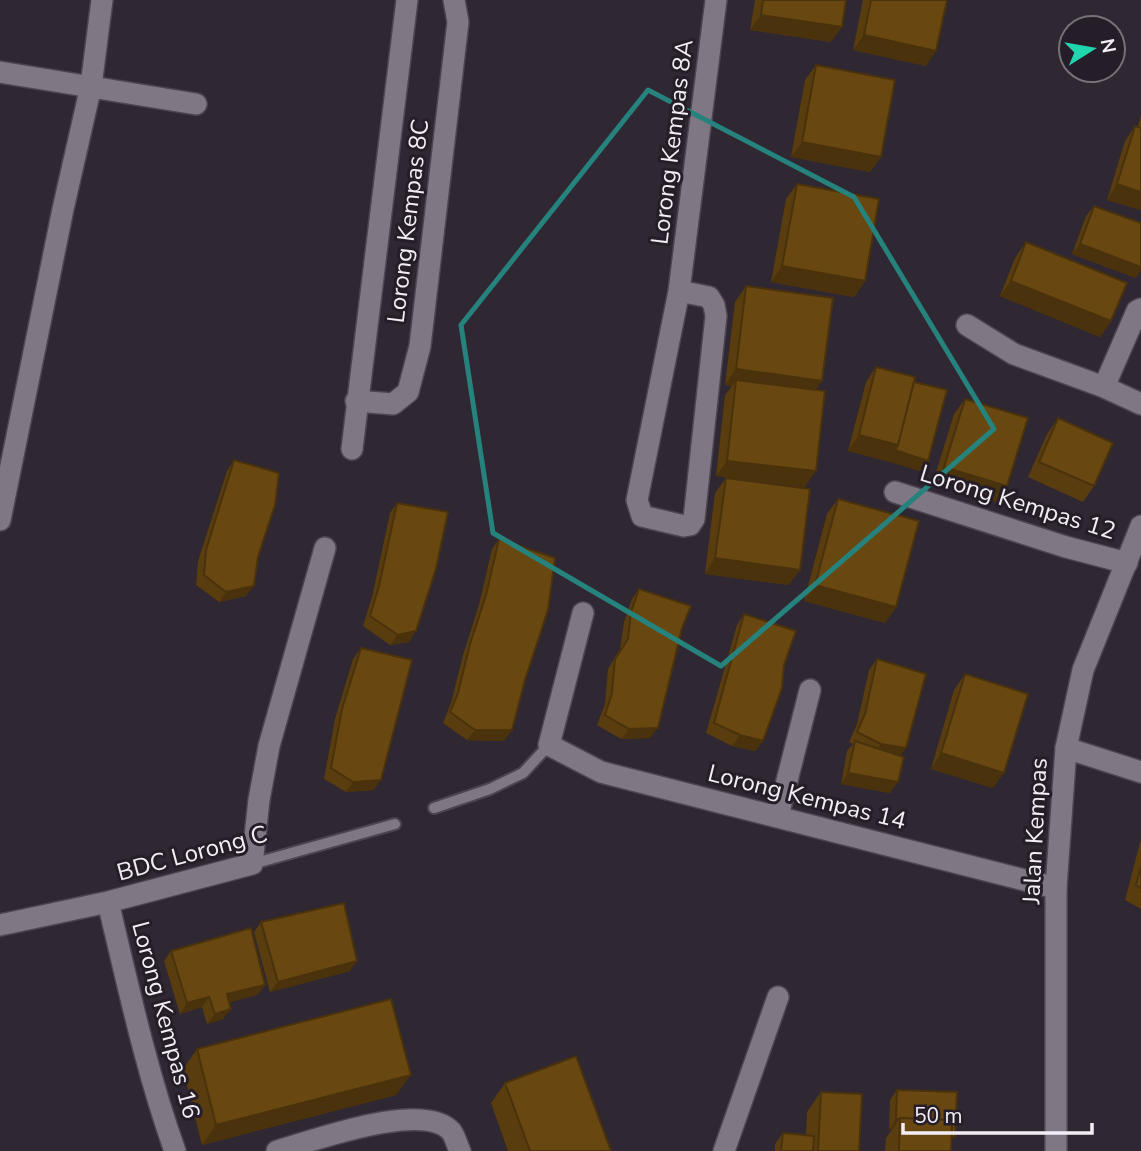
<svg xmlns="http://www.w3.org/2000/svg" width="1141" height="1151" viewBox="0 0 1141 1151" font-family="'Nunito Sans',sans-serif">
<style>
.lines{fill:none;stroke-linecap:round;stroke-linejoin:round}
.lane-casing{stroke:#4c454f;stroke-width:14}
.street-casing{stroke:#4c454f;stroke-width:24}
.secondary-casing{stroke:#4c454f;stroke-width:24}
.lane{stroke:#7f7783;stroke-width:10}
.street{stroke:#7f7783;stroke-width:21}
.secondary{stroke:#7f7783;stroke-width:21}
.wall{fill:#593d0f}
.shaded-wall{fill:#49320c}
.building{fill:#684711;stroke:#49320c;stroke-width:2}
.marked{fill:none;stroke:#26827c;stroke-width:5;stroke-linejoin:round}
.labels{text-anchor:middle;stroke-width:6;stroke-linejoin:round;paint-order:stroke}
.street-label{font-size:24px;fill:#f3eef5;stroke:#251e28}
</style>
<rect width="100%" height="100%" fill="#2f2732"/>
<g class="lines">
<!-- lane casing -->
<g class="lane-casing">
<path id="lane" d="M 434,808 L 490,789 L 523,773 L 549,745
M 252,864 L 395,824"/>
</g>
<!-- street casing -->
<g class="street-casing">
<path id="street" d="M 0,72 L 196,104
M 679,291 L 709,297 L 714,305 L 716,316 L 694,519 L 690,525 L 684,526 L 642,516 L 637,500 L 679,291 L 716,0
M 967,325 L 1014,354 L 1104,387 L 1137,311 L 1141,309
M 1104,387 L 1141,404
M 356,401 L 393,404 L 408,392 L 420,346 L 458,22 L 454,0
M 352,449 L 407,0
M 895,492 L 1066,547 L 1127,563
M 0,520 L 63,209 L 91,86 L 102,0
M 583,613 L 549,745 L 601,772 L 1056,888
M 1066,748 L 1141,772
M 778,816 L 810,690
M 108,902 C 128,985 146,1070 175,1151
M 0,925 L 108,902 L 252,864 L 259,800 L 269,746 L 325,548
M 277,1151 C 313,1141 422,1100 451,1131 C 455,1136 457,1145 460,1151
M 724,1151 L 778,997"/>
</g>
<!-- secondary casing -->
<g class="secondary-casing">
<path id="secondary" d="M 1056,1151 L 1056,888 L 1066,748 L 1083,670 L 1141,526"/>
</g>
<!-- lane -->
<use href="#lane" class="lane"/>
<!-- street -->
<use href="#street" class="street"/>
<!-- secondary -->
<use href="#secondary" class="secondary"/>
</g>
<!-- wall -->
<path class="wall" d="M 755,0 L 846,0 L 831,42 L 750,30 Z
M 863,0 L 947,0 L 926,66 L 853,50 Z
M 816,65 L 870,172 L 791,157 L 805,80 Z
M 1141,115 L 1141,210 L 1107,200 L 1125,141 L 1135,126 L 1138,126 Z
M 797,184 L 865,281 L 854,297 L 771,282 L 786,199 Z
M 1094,206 L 1136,278 L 1072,254 L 1086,216 Z
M 1026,242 L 1111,321 L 1100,337 L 1000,296 L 1015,258 Z
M 746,286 L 816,389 L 805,487 L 716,476 L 725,395 L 732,386 L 725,385 L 735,302 Z
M 876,367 L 914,382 L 920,471 L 887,461 L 848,451 L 866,382 Z
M 965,399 L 1007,486 L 996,502 L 933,482 L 954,414 Z
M 1058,418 L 1094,486 L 1083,502 L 1028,477 L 1047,434 Z
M 234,460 L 246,596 L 219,602 L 196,585 L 198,561 L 227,471 Z
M 726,478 L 789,585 L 705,574 L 715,493 Z
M 838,499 L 896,607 L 885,623 L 804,601 L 827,514 Z
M 397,503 L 409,642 L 390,645 L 363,626 L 372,597 L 390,513 Z
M 499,539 L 525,680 L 512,730 L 504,741 L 467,740 L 443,723 L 451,703 L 463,655 L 479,605 L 492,549 Z
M 639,589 L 682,628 L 650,738 L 621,739 L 597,725 L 605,704 L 608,669 L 620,649 L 624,622 L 632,599 Z
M 744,614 L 784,665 L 763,741 L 755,751 L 732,746 L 706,733 L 737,625 Z
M 361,648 L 374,790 L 346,792 L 324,779 L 335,719 L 353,659 Z
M 877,659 L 901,755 L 890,793 L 841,784 L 847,751 L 853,744 L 849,742 L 857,724 L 869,670 Z
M 965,674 L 993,788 L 931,769 L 954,690 Z
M 1141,839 L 1141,909 L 1125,900 Z
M 261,922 L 350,971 L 270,992 L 254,932 Z
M 171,951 L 265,985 L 257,995 L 229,1002 L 223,1019 L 207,1024 L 202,1007 L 180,1014 L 164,961 Z
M 197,1049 L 396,1095 L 202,1145 L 183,1069 Z
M 505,1083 L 611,1151 L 508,1151 L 491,1103 Z
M 897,1090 L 951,1142 L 951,1151 L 885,1151 L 886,1138 L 892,1130 L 889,1130 L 890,1100 Z
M 821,1092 L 859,1151 L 775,1151 L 775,1144 L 783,1133 L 806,1135 L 807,1112 Z"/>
<!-- shaded-wall -->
<path class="shaded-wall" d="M 761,15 L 842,27 L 831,42 L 750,30 Z
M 864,35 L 936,51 L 926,66 L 853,50 Z
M 802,142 L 881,157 L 870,172 L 791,157 Z
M 1117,184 L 1141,192 L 1141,210 L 1107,200 Z
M 1080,244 L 1141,267 L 1141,270 L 1136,278 L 1072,254 Z
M 782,266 L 865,281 L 854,297 L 771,282 Z
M 1011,281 L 1111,321 L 1100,337 L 1000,296 Z
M 736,369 L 822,381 L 811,397 L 736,380 L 732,386 L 725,385 Z
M 859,435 L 898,445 L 928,461 L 920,471 L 887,461 L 848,451 Z
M 727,461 L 816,471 L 805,487 L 716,476 Z
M 944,467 L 1007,486 L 996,502 L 933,482 Z
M 715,558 L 800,570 L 789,585 L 705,574 Z
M 815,585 L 896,607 L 885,623 L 804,601 Z
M 254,586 L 246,596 L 219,602 L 226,592 Z
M 416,631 L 409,642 L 390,645 L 398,635 Z
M 658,728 L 650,738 L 621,739 L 629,729 Z
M 475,730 L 512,730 L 504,741 L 467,740 Z
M 740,735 L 763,741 L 755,751 L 732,746 Z
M 881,744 L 906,748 L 899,758 L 874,754 Z
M 941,753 L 1004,773 L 993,788 L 931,769 Z
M 848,773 L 898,782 L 890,793 L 841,784 Z
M 381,780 L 374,790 L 346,792 L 353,782 Z
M 357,961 L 350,971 L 270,992 L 278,982 Z
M 265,985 L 257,995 L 220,1005 L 227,994 Z
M 209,997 L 202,1007 L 180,1014 L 187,1003 Z
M 231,1009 L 223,1019 L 207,1024 L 215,1014 Z
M 411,1075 L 396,1095 L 202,1145 L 216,1125 Z
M 896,1119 L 899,1119 L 892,1130 L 889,1130 Z"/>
<!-- building -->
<path class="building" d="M 763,0 L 846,0 L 842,27 L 761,15 Z
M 871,0 L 947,0 L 936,51 L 864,35 Z
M 816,65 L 895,80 L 881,157 L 802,142 Z
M 1135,126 L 1141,128 L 1141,192 L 1117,184 Z
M 797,184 L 879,199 L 865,281 L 782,266 Z
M 1094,206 L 1141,223 L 1141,267 L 1080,244 Z
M 1026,242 L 1127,283 L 1111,321 L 1011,281 Z
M 746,286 L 833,298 L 822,381 L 736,369 Z
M 876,367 L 915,377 L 898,445 L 859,435 Z
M 736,380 L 825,391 L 816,471 L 727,461 Z
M 914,382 L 947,390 L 928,461 L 895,450 L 898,445 Z
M 965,399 L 1028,418 L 1007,486 L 944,467 Z
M 1058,418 L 1113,443 L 1094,486 L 1039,462 Z
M 234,460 L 279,473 L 275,505 L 258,557 L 254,586 L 226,592 L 204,575 L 206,550 Z
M 726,478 L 810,489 L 800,570 L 715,558 Z
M 838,499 L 919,521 L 896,607 L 815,585 Z
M 397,503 L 448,512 L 436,569 L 416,631 L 398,635 L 370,616 L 379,586 Z
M 499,539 L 555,558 L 548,610 L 525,680 L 512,730 L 475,730 L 450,712 L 458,693 L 470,644 L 486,595 Z
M 639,589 L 691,606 L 682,628 L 658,728 L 629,729 L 605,715 L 612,693 L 615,659 L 628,639 L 631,612 Z
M 744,614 L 796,631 L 784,665 L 782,688 L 763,741 L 740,735 L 714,723 Z
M 361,648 L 412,660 L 381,780 L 353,782 L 331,768 L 342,709 Z
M 877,659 L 926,674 L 906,748 L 881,744 L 857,732 L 865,714 Z
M 965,674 L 1028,694 L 1004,773 L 941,753 Z
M 855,741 L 904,757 L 898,782 L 848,773 Z
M 1141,866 L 1141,888 L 1136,885 Z
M 344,903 L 357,961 L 278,982 L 261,922 Z
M 251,928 L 265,985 L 227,994 L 231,1009 L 215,1014 L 209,997 L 187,1003 L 171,951 Z
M 391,999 L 411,1075 L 216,1125 L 197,1049 Z
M 576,1056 L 611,1151 L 530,1151 L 505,1083 Z
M 897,1090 L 957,1092 L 955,1137 L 952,1137 L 952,1120 L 900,1118 L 900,1119 L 896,1119 Z
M 821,1092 L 862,1094 L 859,1151 L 818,1151 Z
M 900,1118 L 952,1120 L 951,1151 L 899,1151 Z
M 783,1133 L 814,1136 L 813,1151 L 781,1151 Z"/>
<!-- marked area -->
<path class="marked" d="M 648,90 L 854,197 L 994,429 L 721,666 L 493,533 L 461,325 Z"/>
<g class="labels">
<!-- street labels -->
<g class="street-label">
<text transform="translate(672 142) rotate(-83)" y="8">Lorong Kempas 8A</text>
<text transform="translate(408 221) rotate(-83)" y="8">Lorong Kempas 8C</text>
<text transform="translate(1018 502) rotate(17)" y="8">Lorong Kempas 12</text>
<text transform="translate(807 797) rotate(14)" y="8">Lorong Kempas 14</text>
<text transform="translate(1035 831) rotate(-87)" y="8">Jalan Kempas</text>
<text transform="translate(192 853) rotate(-15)" y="8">BDC Lorong C</text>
<text transform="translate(166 1020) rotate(75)" y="8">Lorong Kempas 16</text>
</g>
</g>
<!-- north arrow -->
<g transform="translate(1092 49) rotate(79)"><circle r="33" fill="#251e28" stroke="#77717a" stroke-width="2"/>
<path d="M0-5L12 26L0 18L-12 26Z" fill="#21d5af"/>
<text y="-10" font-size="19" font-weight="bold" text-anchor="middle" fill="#f3eef5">N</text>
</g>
<!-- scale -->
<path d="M903 1123v10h189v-10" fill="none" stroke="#f3eef5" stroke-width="3.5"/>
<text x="914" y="1123" font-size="21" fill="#f3eef5" stroke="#251e28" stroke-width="5" paint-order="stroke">50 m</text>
</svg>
